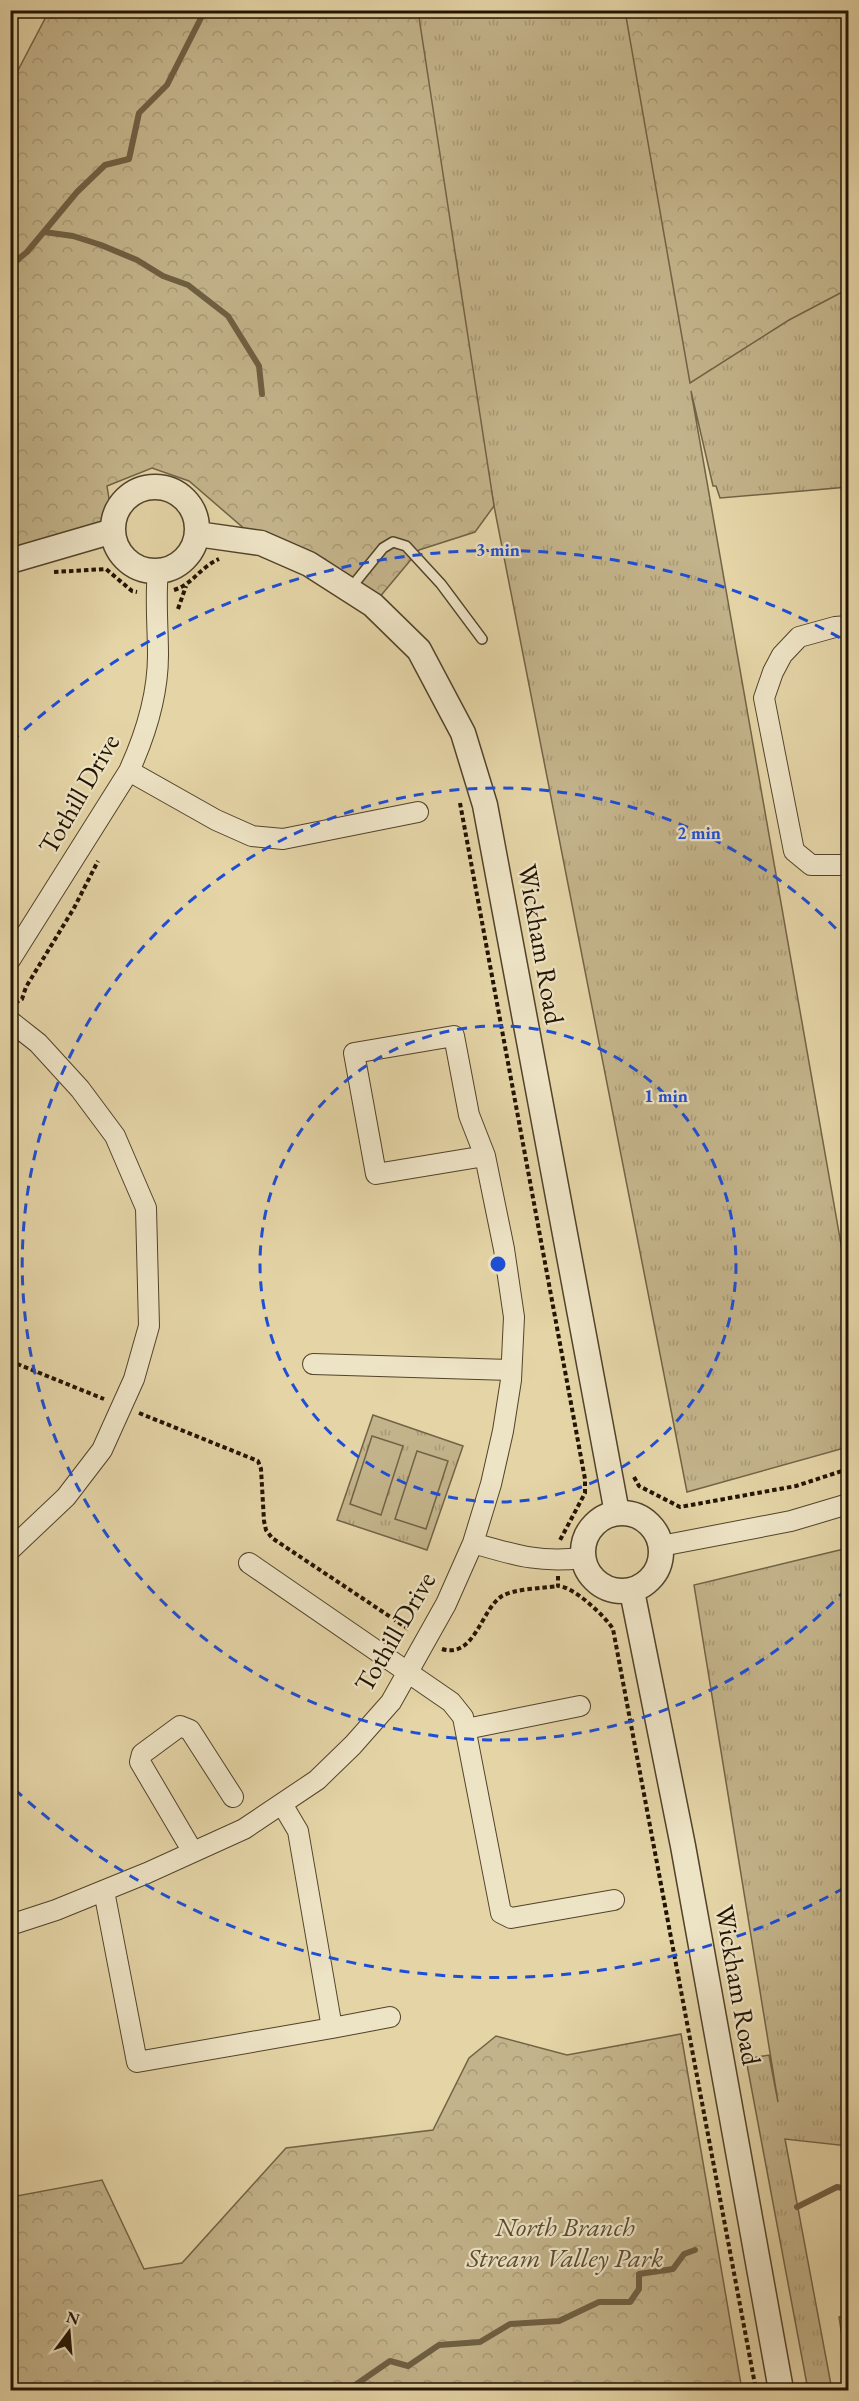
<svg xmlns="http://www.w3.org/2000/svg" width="859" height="2401" viewBox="0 0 859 2401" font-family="'EB Garamond',serif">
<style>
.grass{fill:url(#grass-tufts);stroke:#726346;stroke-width:1.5}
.forest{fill:url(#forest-crowns);stroke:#726346;stroke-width:1.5}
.pitch{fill:#c3b38a;stroke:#726346;stroke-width:1.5}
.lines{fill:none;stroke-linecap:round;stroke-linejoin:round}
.stream{stroke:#6f5f42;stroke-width:6}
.service-casing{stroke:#52432a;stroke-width:12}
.minor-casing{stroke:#52432a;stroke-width:22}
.tertiary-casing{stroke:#52432a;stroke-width:27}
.path{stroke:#221301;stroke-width:4;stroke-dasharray:4.5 3;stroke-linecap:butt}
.service{stroke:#ede3c5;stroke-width:9}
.minor{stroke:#ede3c5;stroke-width:20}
.tertiary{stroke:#ede3c5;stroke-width:24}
.ring{fill:none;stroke:#1d4ed8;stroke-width:3;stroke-dasharray:10 8}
.labels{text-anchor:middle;stroke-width:4.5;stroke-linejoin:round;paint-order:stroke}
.street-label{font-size:27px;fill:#221301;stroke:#ede3c5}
.park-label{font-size:27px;font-style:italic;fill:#5a4b31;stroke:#ede3c5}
.centre{fill:#1d4ed8;stroke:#ede3c5;stroke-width:3}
.ring-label{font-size:18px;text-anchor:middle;font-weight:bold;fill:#1d4ed8;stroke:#ede3c5;stroke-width:4.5;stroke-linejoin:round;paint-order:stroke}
</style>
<defs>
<pattern id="grass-tufts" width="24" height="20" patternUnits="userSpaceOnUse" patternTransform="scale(1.5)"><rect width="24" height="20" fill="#c3b38a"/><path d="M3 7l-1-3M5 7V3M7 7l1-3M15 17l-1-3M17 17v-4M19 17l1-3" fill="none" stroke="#a79975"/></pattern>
<pattern id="forest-crowns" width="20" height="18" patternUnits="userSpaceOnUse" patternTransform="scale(1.5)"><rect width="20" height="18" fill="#c3b38a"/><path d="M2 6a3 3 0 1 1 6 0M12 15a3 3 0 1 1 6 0" fill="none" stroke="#a79975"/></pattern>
</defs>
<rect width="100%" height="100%" fill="#e4d4a6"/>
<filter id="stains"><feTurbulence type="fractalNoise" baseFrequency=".00333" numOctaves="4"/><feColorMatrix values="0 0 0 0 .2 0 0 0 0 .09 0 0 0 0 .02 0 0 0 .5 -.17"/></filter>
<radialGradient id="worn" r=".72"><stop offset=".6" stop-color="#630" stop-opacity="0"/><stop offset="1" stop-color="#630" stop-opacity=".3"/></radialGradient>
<!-- grass -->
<path class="grass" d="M 411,11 L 848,11 L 848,487 L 720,498 L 716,486 L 713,486 L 691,391 L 848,1284 L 848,1447 L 687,1492 L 494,506 Z
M 373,1415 L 463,1446 L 427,1550 L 337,1520 Z
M 848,1548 L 848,2146 L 785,2139 L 832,2390 L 808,2390 L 746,2059 L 769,2055 L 778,2102 L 694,1585 Z
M 848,2316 L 848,2376 L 839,2317 Z"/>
<!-- forest -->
<path class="forest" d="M 49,11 L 418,11 L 494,506 L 475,532 L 419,550 L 373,605 L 261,543 L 189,481 L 152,468 L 107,486 L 114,530 L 11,561 L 11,78 L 16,74 Z
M 625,11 L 848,11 L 848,289 L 789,320 L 690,383 Z
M 681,2034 L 742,2390 L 11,2390 L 11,2197 L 102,2180 L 144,2269 L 182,2263 L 286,2148 L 433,2130 L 469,2058 L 496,2036 L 567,2055 Z"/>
<!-- pitch -->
<path class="pitch" d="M 372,1436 L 403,1446 L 381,1515 L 350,1504 Z
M 417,1451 L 448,1461 L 426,1529 L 395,1519 Z"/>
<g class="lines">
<!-- stream -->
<path class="stream" d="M 44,232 L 73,236 L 101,245 L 137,260 L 163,276 L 188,285 L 228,316 L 259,366 L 262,394
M 10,266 L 27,252 L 77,192 L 105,165 L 129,159 L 139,113 L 167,85 L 205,10
M 797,2207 L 837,2187 L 848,2189
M 348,2390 L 390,2361 L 408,2366 L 439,2345 L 480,2342 L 510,2324 L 559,2321 L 599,2302 L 630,2302 L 639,2289 L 639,2274 L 673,2269 L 684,2254 L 695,2250"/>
<!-- service casing -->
<g class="service-casing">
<path id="service" d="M 349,590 L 383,548 L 393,542 L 406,546 L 441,584 L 482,639"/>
</g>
<!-- minor casing -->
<g class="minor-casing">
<path id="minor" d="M 848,626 L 835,627 L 799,637 L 782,655 L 773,672 L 764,698 L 794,851 L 811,865 L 848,865
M 129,771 L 216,820 L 252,836 L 283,839 L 418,812
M 10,960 L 129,771 C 145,736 158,694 158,655 C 158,626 155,599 158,571
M 10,1021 L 38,1043 L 80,1089 L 115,1136 L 146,1208 L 149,1326 L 134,1379 L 102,1450 L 66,1497 L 10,1550
M 313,1364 L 511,1370
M 473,1543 C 515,1555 538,1563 582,1558
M 661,1546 L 791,1521 L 848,1504
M 249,1563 L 451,1702 L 463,1717 L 501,1913 L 511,1918 L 614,1900
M 466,1729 L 580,1706
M 193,1852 L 140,1762 L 142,1754 L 180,1726 L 190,1730 L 233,1797
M 104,1891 L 137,2062 L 332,2028 L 298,1831 L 282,1804
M 10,1925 L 56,1910 L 147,1873 L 244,1829 L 317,1780 L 353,1745 L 391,1702 L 446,1604 L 473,1543 L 491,1484 L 503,1431 L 511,1380 L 514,1317 L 504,1249 L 485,1156 L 469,1115 L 454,1036 L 354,1053 L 376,1174 L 485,1156
M 332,2028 L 390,2017"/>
</g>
<!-- tertiary casing -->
<g class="tertiary-casing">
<path id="tertiary" d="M113 529a42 42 0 1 1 84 0a42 42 0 1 1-84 0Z
M 197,534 L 261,543 L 309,564 L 373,605 L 419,650 L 463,733 L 485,805 L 617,1513
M 10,561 L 113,531
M583 1552a39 39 0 1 1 78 0a39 39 0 1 1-78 0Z
M 632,1591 L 683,1846 L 781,2390"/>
</g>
<!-- path -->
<path class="path" d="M 54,572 L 106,569 L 132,591 L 137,592
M 174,590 C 193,584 199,568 219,559
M 178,609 L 186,586
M 460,803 L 585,1479 L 585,1493 L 559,1542
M 15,1003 L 22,999 L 26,987 L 74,908 L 98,861
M 10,1361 L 104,1399
M 139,1413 L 258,1461 L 261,1469 L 264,1521 L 266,1530 L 272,1538 L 410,1630
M 634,1477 L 639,1486 L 680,1507 L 796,1486 L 848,1469
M 558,1576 L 558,1586 C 573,1586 605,1616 613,1629 L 756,2390
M 442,1649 C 475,1659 481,1609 502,1596 C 514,1589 543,1588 558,1586"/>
<!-- service -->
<use href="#service" class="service"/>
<!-- minor -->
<use href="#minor" class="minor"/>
<!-- tertiary -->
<use href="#tertiary" class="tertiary"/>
</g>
<!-- distance rings -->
<g class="ring">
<circle cx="498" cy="1264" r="238"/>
<path d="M846 1589A476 476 0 1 1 846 939"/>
<path d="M844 1888A714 714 0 0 1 11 1786M11 742A714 714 0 0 1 844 640"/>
</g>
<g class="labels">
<!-- street labels -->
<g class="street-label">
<text transform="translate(79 794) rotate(-60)" y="9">Tothill Drive</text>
<text transform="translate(541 944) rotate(80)" y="9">Wickham Road</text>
<text transform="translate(395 1632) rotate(-60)" y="9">Tothill Drive</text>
<text transform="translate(738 1985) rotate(80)" y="9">Wickham Road</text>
</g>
<!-- park labels -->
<g class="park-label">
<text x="565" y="2236">North Branch<tspan x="565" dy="31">Stream Valley Park</tspan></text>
</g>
</g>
<circle cx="498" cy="1264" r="9" class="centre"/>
<g class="ring-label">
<text x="498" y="556">3 min</text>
<text x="699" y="839">2 min</text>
<text x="666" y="1102">1 min</text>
</g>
<!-- margin -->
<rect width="859" height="2401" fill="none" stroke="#e4d4a6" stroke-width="36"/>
<rect x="12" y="12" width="835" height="2377" fill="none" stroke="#221301" stroke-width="3"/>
<rect x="18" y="18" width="823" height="2365" fill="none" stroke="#221301" stroke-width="1.5"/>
<!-- north arrow -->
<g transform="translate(69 2332) rotate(16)" stroke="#ede3c5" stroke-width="4.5" paint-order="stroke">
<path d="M0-4.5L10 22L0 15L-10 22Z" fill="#221301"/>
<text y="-9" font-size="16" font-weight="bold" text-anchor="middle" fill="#221301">N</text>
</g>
<rect width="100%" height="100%" filter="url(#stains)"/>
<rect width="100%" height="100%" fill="url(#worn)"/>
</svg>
